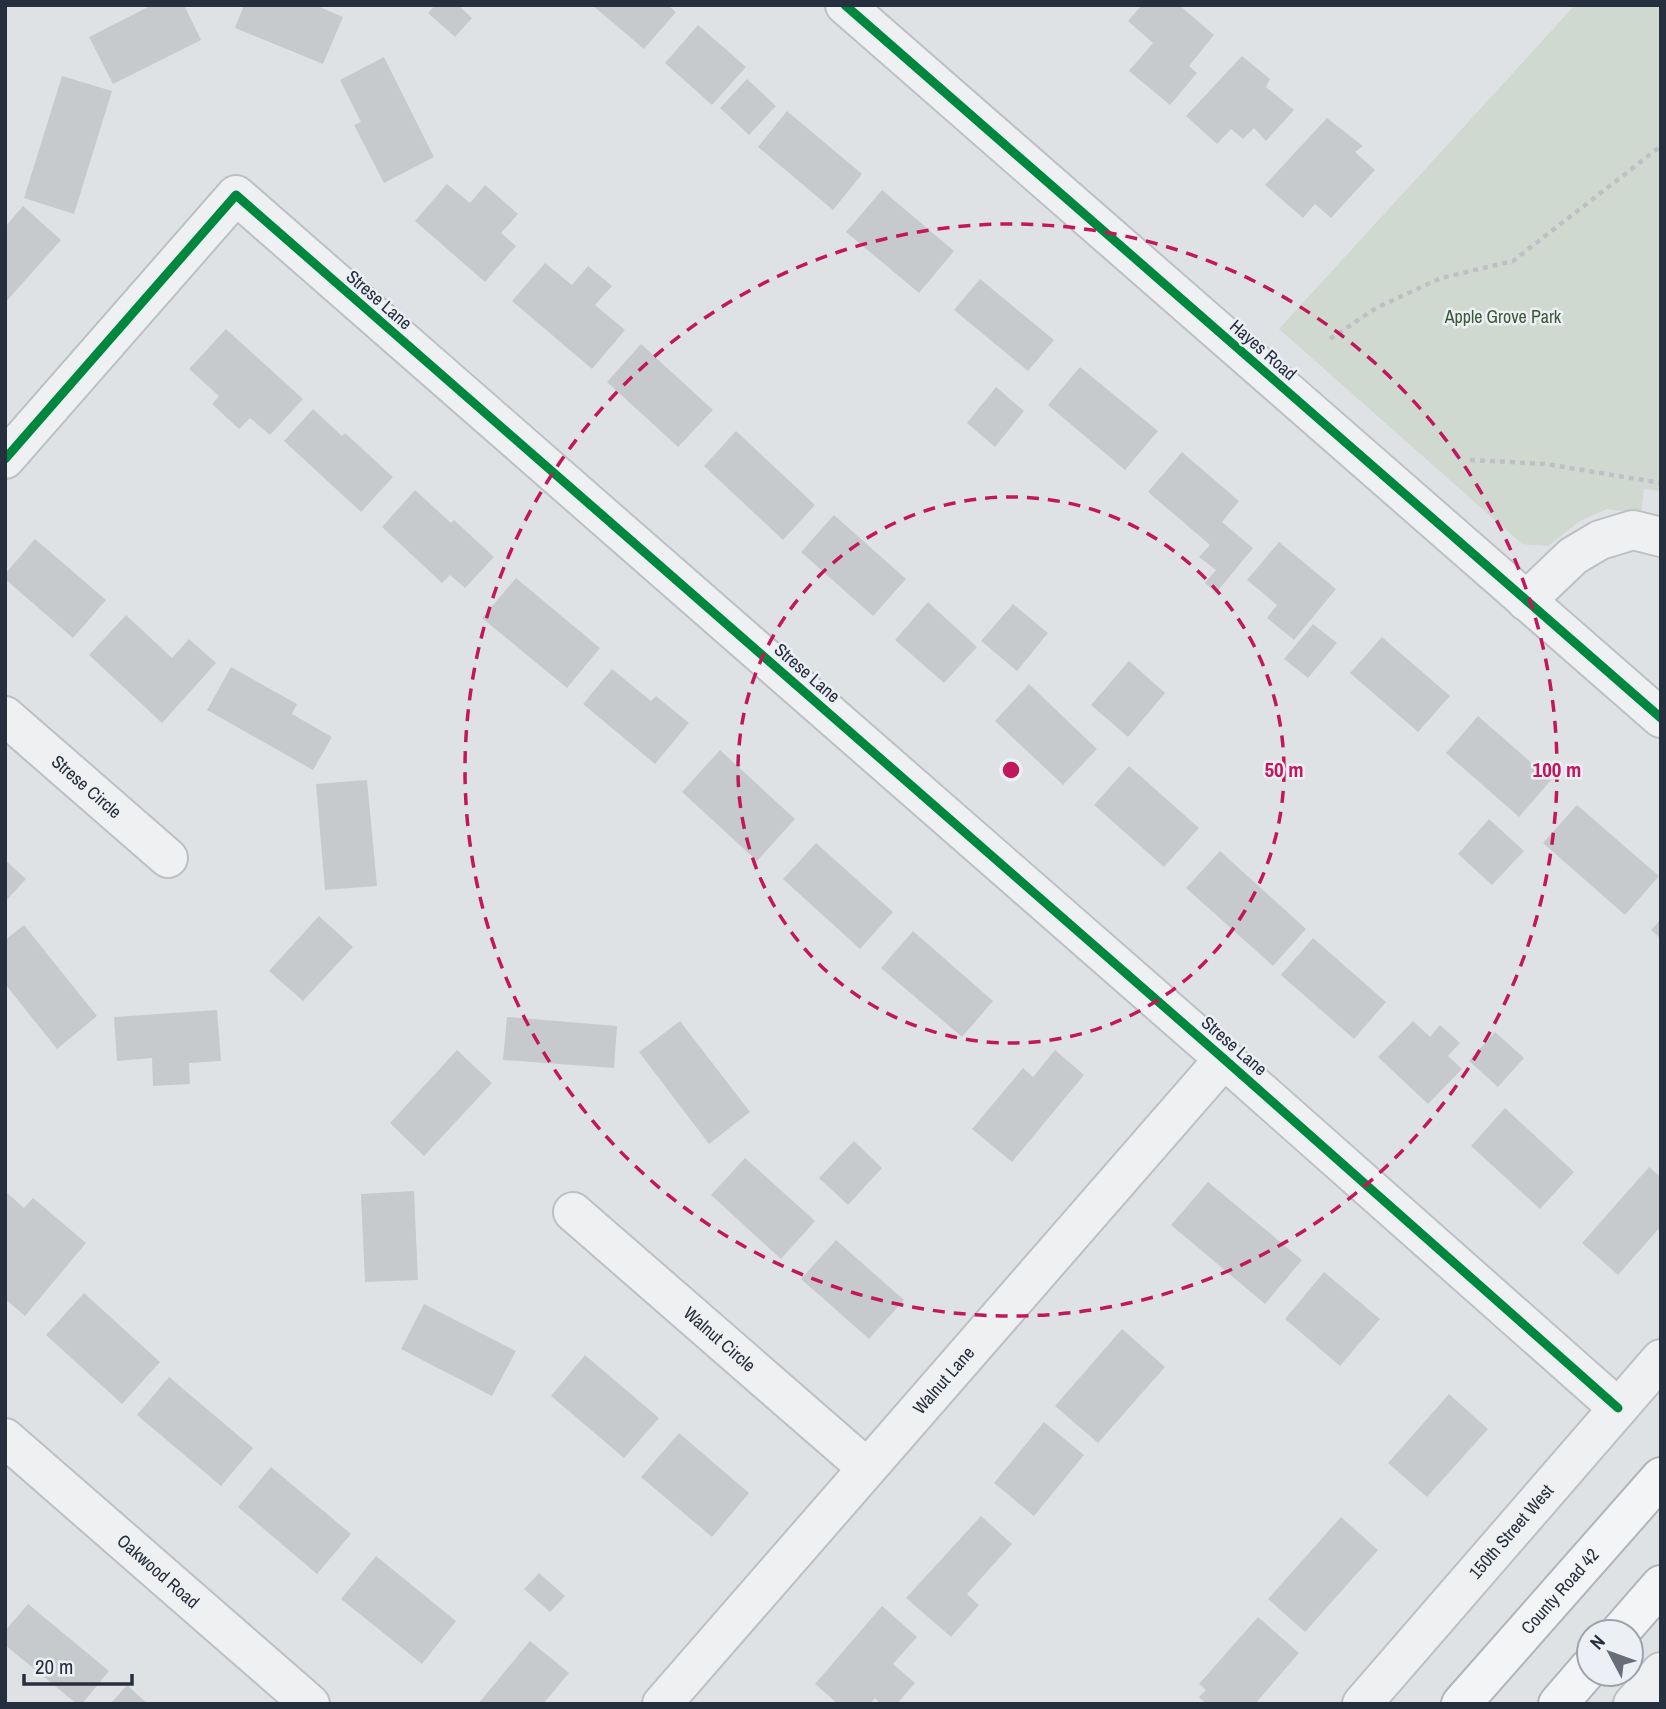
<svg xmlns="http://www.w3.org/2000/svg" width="1666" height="1709" viewBox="0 0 1666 1709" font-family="'Archivo Narrow',sans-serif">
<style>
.green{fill:#d0d9d0}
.building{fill:#c7cacd}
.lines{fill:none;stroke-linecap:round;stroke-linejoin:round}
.minor-casing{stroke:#bdc0c3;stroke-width:42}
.highway-casing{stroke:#b1b5ba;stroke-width:42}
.path{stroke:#bec0c5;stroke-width:4.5;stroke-dasharray:5 5;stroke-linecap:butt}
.minor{stroke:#eff0f1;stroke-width:38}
.highway{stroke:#f3f4f5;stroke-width:38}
.cycleway-casing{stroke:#ecf0f5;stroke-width:13}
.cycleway{stroke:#00873e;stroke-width:9}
.ring{fill:none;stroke:#c2185b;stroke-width:3.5;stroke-dasharray:12 9}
.labels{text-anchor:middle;stroke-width:5;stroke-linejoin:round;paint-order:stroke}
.street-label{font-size:18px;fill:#262f3e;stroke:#ecf0f5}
.park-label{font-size:18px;fill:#3a5934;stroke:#ecf0f5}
.centre{fill:#c2185b;stroke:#ecf0f5;stroke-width:3.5}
.ring-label{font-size:21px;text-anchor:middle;font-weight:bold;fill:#c2185b;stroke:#ecf0f5;stroke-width:5;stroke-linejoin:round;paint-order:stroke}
</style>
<rect width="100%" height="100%" fill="#dfe2e5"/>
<!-- green -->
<path class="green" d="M 1575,5 L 1661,5 L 1661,491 L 1644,489 L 1641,514 L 1607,509 L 1580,521 L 1548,546 L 1522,544 L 1279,329 Z"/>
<!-- building -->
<path class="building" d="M 152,5 L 184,5 L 201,40 L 113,84 L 89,37 Z
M 244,5 L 315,5 L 343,17 L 323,64 L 235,28 Z
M 435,5 L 458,5 L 472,18 L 455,37 L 428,13 Z
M 592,5 L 668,5 L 676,12 L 644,49 Z
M 1142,5 L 1179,5 L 1214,35 L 1189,66 L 1197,73 L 1170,105 L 1129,71 L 1153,43 L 1128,21 Z
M 698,25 L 746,67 L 712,105 L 665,63 Z
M 1242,56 L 1270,79 L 1266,87 L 1294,110 L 1266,141 L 1254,128 L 1243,139 L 1231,129 L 1217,144 L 1186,116 Z
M 384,57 L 434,157 L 384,183 L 354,125 L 361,122 L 340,80 Z
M 62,76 L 112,91 L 74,214 L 24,198 Z
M 747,79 L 776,106 L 749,135 L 720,108 Z
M 787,111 L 862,174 L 833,210 L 758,147 Z
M 1327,118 L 1363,146 L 1355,152 L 1375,170 L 1331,218 L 1315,204 L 1303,218 L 1265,185 Z
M 447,184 L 470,203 L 485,185 L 518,214 L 501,233 L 516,246 L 485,282 L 415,221 Z
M 882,190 L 954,251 L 919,293 L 846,232 Z
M 23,206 L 61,240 L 5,303 L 5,227 Z
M 545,263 L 572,285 L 588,266 L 612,286 L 595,305 L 625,330 L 592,369 L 512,301 Z
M 980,279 L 1054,340 L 1028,371 L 954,310 Z
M 226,329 L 303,399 L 270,435 L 250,418 L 239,429 L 212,404 L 219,396 L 189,369 Z
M 641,344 L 713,410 L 678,447 L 607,382 Z
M 1080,367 L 1158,431 L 1125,470 L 1048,405 Z
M 996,387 L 1024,411 L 995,447 L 967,423 Z
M 313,409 L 342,436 L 345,433 L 393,477 L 361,512 L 284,441 Z
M 736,431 L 815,505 L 783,540 L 704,466 Z
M 1182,452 L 1239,501 L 1222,522 L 1253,548 L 1216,593 L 1205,583 L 1216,570 L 1199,557 L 1210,545 L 1148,492 Z
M 415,490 L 451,523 L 454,520 L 494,557 L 465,588 L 450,575 L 442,583 L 382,527 Z
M 834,515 L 906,579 L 873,616 L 801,552 Z
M 35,539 L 106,600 L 73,638 L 5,579 L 5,574 Z
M 1279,542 L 1336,589 L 1294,640 L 1267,618 L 1277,605 L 1247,580 Z
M 516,578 L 600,648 L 567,688 L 482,618 Z
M 928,602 L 977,647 L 944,683 L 895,640 Z
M 1013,604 L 1048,633 L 1017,671 L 981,641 Z
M 126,615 L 172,658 L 189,639 L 216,663 L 162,723 L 89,655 Z
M 1313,624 L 1337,643 L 1308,678 L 1284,659 Z
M 1382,637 L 1450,696 L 1418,732 L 1350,673 Z
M 1129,661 L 1165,693 L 1128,737 L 1091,705 Z
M 231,667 L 297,704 L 292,714 L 332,737 L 313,770 L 207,710 Z
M 612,669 L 651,701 L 656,696 L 689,723 L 655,764 L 583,704 Z
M 1029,684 L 1097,749 L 1063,785 L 995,721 Z
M 1478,716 L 1551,780 L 1519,817 L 1446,753 Z
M 720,750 L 795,819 L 757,861 L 682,792 Z
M 1129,766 L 1199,828 L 1164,867 L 1094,805 Z
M 367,780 L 377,886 L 325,890 L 316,784 Z
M 1577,805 L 1659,876 L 1625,915 L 1543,843 Z
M 1489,819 L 1524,851 L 1492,885 L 1458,854 Z
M 816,843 L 893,912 L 860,949 L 783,879 Z
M 1220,851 L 1306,929 L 1273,966 L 1186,888 Z
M 5,860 L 26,879 L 5,902 Z
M 319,916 L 353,947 L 303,1001 L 269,971 Z
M 1661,919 L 1661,939 L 1651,930 Z
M 24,925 L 97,1016 L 57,1049 L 5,984 L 5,940 Z
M 913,931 L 993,1001 L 962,1037 L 881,968 Z
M 1313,938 L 1386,1002 L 1354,1039 L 1281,975 Z
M 217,1010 L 221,1061 L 189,1063 L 190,1084 L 153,1086 L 152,1058 L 117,1061 L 114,1017 Z
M 507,1017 L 617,1026 L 614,1068 L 503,1060 Z
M 680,1021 L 750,1112 L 709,1144 L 639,1052 Z
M 1413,1021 L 1430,1037 L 1440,1025 L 1460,1043 L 1448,1056 L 1462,1069 L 1428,1104 L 1378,1057 Z
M 1495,1032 L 1524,1058 L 1498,1087 L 1469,1061 Z
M 457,1050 L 492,1083 L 424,1156 L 390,1123 Z
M 1055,1050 L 1084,1075 L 1012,1162 L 972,1129 L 1023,1068 L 1033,1077 Z
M 1505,1108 L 1574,1172 L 1540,1209 L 1471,1146 Z
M 854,1141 L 882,1168 L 848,1205 L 819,1178 Z
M 745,1158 L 815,1221 L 781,1259 L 711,1195 Z
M 1649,1167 L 1661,1177 L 1661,1226 L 1618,1275 L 1582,1243 Z
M 1208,1182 L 1302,1260 L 1265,1304 L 1171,1225 Z
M 5,1191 L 24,1208 L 33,1198 L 86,1243 L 25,1316 L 5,1299 Z
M 414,1191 L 418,1280 L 365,1282 L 361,1194 Z
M 836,1240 L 904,1300 L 869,1339 L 801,1279 Z
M 1324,1272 L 1380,1319 L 1340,1366 L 1285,1319 Z
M 84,1293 L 160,1362 L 122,1404 L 46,1335 Z
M 424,1304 L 516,1351 L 492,1396 L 401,1349 Z
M 1122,1329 L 1165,1367 L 1098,1443 L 1055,1406 Z
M 585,1355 L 659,1418 L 624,1458 L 551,1396 Z
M 169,1377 L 253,1448 L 221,1486 L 137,1415 Z
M 1449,1394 L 1488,1429 L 1427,1497 L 1388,1463 Z
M 1044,1422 L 1084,1455 L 1034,1516 L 994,1483 Z
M 679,1433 L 749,1493 L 712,1537 L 641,1477 Z
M 271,1467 L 351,1534 L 317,1574 L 238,1507 Z
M 981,1516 L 1012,1544 L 967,1594 L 979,1605 L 951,1637 L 906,1598 Z
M 1341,1517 L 1378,1550 L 1305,1632 L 1268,1599 Z
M 376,1556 L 456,1621 L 422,1664 L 341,1599 Z
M 539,1573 L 565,1596 L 550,1612 L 524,1589 Z
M 28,1604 L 109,1671 L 82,1704 L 77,1704 L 5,1645 L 5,1631 Z
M 882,1606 L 917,1637 L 893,1664 L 915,1683 L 897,1704 L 881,1704 L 875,1698 L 870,1704 L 838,1704 L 815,1684 Z
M 1258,1617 L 1299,1653 L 1255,1704 L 1206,1704 L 1199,1697 L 1206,1690 L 1199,1684 Z
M 530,1641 L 569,1673 L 543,1704 L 478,1704 Z
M 127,1685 L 148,1704 L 110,1704 Z"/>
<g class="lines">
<!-- minor casing -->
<g class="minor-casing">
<g id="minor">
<path d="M 845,5 L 1661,718"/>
<path d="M 5,459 L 236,195 L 1224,1059 L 1618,1408"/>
<path d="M 1526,601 L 1573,556 L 1600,540 L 1633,530 L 1661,537"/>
<path id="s1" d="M 5,716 L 168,858"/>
<path id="s2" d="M 573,1212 L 867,1468"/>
<path id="s3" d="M 5,1438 L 310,1704"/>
<path id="s4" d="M 662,1704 L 1224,1059"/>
<path id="s5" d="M 1362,1704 L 1661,1359"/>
<path d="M 1633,1704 L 1661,1672"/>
</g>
</g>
<!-- highway casing -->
<g class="highway-casing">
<g id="highway">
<path d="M 1620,1632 L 1661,1585"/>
<path id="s6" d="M 1461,1704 L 1661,1477"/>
<path d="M 1558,1704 L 1589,1668"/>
</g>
</g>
<!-- path -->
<path class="path" d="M 1330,339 L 1376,308 L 1441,278 L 1513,261 L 1661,146
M 1470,460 L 1546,464 L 1661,483"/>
<!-- minor -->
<use href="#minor" class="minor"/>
<!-- highway -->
<use href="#highway" class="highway"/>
<!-- cycleway casing -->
<g class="cycleway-casing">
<path id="cycleway" d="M 845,5 L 1661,718
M 5,459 L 236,195 L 1224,1059 L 1618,1408"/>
</g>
<!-- cycleway -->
<use href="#cycleway" class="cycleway"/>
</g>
<!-- distance rings -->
<g class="ring">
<circle cx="1011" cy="770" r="273"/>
<circle cx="1011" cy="770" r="546"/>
</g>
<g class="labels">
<!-- street labels -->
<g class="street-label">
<text transform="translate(379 300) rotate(41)" y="6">Strese Lane</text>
<text transform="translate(1263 350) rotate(41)" y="6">Hayes Road</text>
<text transform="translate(807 673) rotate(41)" y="6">Strese Lane</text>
<text dy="6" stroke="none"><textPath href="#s1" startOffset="108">Strese Circle</textPath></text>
<text transform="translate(1234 1046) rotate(41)" y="6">Strese Lane</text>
<text dy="6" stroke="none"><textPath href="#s2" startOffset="194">Walnut Circle</textPath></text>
<text dy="6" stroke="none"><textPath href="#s4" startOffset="429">Walnut Lane</textPath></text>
<text dy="6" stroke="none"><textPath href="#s5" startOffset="228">150th Street West</textPath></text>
<text dy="6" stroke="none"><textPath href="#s3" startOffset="203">Oakwood Road</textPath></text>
<text dy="6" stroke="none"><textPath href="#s6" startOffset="150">County Road 42</textPath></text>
</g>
<!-- park labels -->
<g class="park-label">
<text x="1503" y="323">Apple Grove Park</text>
</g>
</g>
<circle cx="1011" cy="770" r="10" class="centre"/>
<g class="ring-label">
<text x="1284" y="777">50 m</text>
<text x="1557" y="777">100 m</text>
</g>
<!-- border -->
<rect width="1666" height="1709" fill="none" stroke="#262f3e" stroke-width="14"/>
<!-- north arrow -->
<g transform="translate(1610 1653) rotate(311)"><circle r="33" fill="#ecf0f5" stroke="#9da3ac" stroke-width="2"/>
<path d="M0-5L12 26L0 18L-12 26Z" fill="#676e78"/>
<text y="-10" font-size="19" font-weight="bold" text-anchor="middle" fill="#262f3e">N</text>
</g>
<!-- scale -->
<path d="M24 1674v10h108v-10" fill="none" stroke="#262f3e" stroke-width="3.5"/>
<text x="35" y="1674" font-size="21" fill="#262f3e" stroke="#ecf0f5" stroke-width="5" paint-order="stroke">20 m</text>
</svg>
